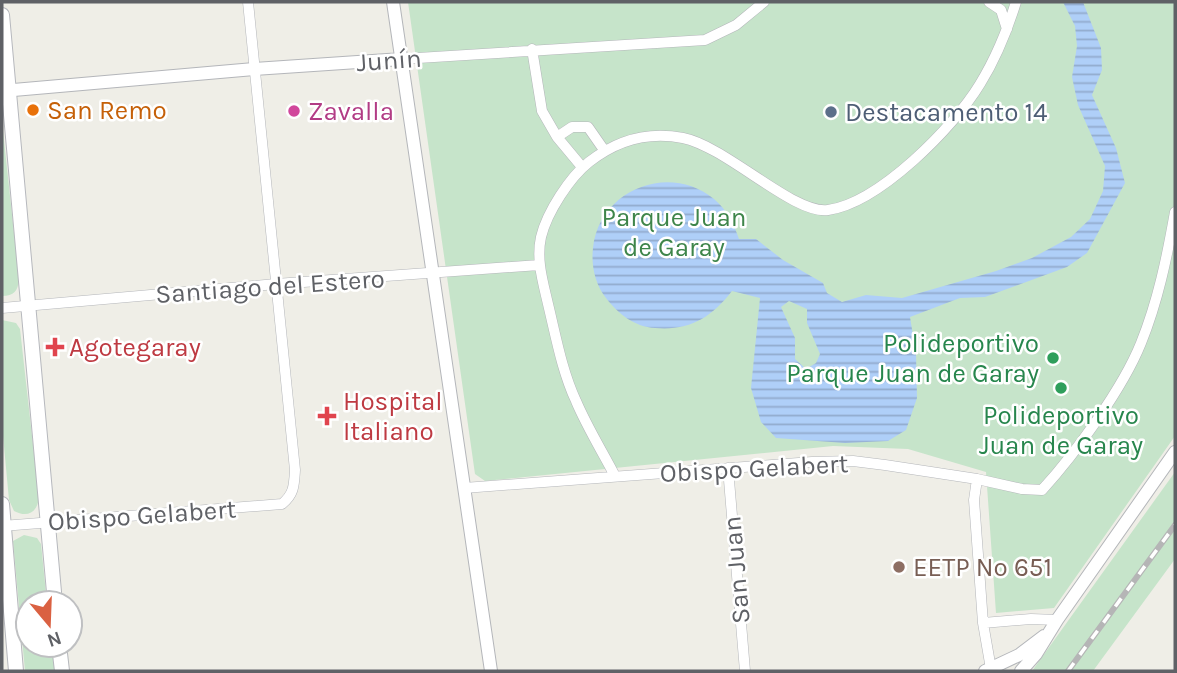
<svg xmlns="http://www.w3.org/2000/svg" width="1177" height="673" viewBox="0 0 1177 673" font-family="Karla,sans-serif">
<style>
.green{fill:#c6e4ca}
.water{fill:url(#water-rules);fill-rule:evenodd}
.lines{fill:none;stroke-linecap:round;stroke-linejoin:round}
.minor-casing{stroke:#b4b6ba;stroke-width:11}
.tertiary-casing{stroke:#b4b6ba;stroke-width:14}
.secondary-casing{stroke:#b6b8bd;stroke-width:16}
.minor{stroke:#fff;stroke-width:10}
.tertiary{stroke:#fff;stroke-width:12}
.secondary{stroke:#fff;stroke-width:14}
.rail-casing{stroke:#b5b5b6;stroke-width:6}
.rail{stroke:#fff;stroke-width:3.5;stroke-dasharray:10;stroke-linecap:butt}
.food-dot{fill:#e8710a;stroke:#fff;stroke-width:2.5}
.hotel-dot{fill:#d1479c;stroke:#fff;stroke-width:2.5}
.service-dot{fill:#5c6f8a;stroke:#fff;stroke-width:2.5}
.health-dot{fill:#e0444e;stroke:#fff;stroke-width:2.5}
.leisure-dot{fill:#2e9e5b;stroke:#fff;stroke-width:2.5}
.education-dot{fill:#8d6e63;stroke:#fff;stroke-width:2.5}
.labels{text-anchor:middle;stroke-width:5;stroke-linejoin:round;paint-order:stroke}
.street-label{font-size:26px;fill:#5f6166;stroke:#fff}
.food-label{font-size:26px;fill:#c56008;stroke:#fff;text-anchor:start}
.hotel-label{font-size:26px;fill:#b23c85;stroke:#fff;text-anchor:start}
.service-label{font-size:26px;fill:#4e5e75;stroke:#fff;text-anchor:start}
.park-label{font-size:26px;fill:#3e854a;stroke:#fff}
.leisure-label{font-size:26px;fill:#27864d;stroke:#fff;text-anchor:end}
.health-label{font-size:26px;fill:#be3a42;stroke:#fff;text-anchor:start}
.education-label{font-size:26px;fill:#785e54;stroke:#fff;text-anchor:start}
</style>
<defs>
<pattern id="water-rules" width="6" height="5" patternUnits="userSpaceOnUse" patternTransform="scale(1.75)"><rect width="6" height="5" fill="#afcff8"/><path d="M0 2.5h6" fill="none" stroke="#92abcd"/></pattern>
</defs>
<rect width="100%" height="100%" fill="#efeee7"/>
<!-- green -->
<path class="green" d="M 408,2 L 1175,2 L 1175,436 L 1054,608 L 996,613 L 986,472 L 908,449 L 833,446 L 485,481 L 475,474 Z
M 2,122 L 19,279 C 18,291 14,296 2,296 Z
M 2,320 L 16,323 L 20,329 L 39,498 C 37,513 27,518 14,511 L 9,500 L 2,425 Z
M 1175,472 L 1175,559 L 1093,671 L 1032,671 Z
M 24,535 L 37,538 L 41,544 L 47,603 L 28,603 L 28,645 L 52,645 L 55,671 L 25,671 L 13,541 Z"/>
<!-- water -->
<path class="water" d="M 1063,2 L 1083,2 L 1101,48 L 1102,70 L 1092,95 L 1116,148 L 1125,183 L 1087,253 L 1067,267 L 985,297 L 960,298 L 910,317 L 916,354 L 917,398 L 906,430 L 888,441 L 845,443 L 776,438 L 761,422 L 751,388 L 760,298 L 732,291 C 711,318 689,331 655,328 C 635,327 618,314 606,298 C 595,284 591,266 593,248 C 599,190 669,162 714,199 C 727,210 734,224 739,239 L 756,239 L 783,260 L 823,283 L 827,293 L 842,302 L 866,295 L 902,298 L 996,271 L 1032,258 L 1071,237 L 1090,219 L 1103,191 L 1105,166 L 1078,105 L 1072,77 L 1077,46 L 1075,26 ZM 789,301 L 807,309 L 807,323 L 820,354 L 816,363 L 806,369 L 795,359 L 795,338 L 781,307 Z"/>
<g class="lines">
<!-- minor casing -->
<g class="minor-casing">
<path id="minor" d="M 989,2 L 1001,10 L 1007,29
M 532,49 L 542,111 L 557,137 L 582,167
M 402,59 L 705,40 L 736,25 L 764,2
M 557,137 L 572,127 L 588,127 L 604,150
M 2,308 L 276,284 L 539,265
M 728,468 L 745,671
M 615,476 C 602,451 587,427 576,401 C 562,371 556,337 548,304 C 543,282 536,260 541,237 C 547,212 570,177 589,162 C 617,140 648,131 683,138 C 727,147 794,215 828,210 C 879,203 954,127 980,84 C 996,58 1007,31 1016,2
M 977,479 L 974,500 L 983,623 L 991,669
M 464,488 L 812,462 L 853,461 L 885,465 L 977,479 L 1022,489 L 1042,490 C 1075,454 1123,388 1141,343 C 1158,301 1167,257 1175,212
M 2,526 L 282,504 C 294,494 294,486 295,470 L 248,2
M 983,623 L 1031,619 L 1057,620"/>
</g>
<!-- tertiary casing -->
<g class="tertiary-casing">
<path id="tertiary" d="M 393,2 L 491,671
M 2,91 L 254,69 L 402,59
M 985,671 L 1019,655 L 1044,636
M 1021,671 L 1036,654 L 1057,620 L 1175,452"/>
</g>
<!-- secondary casing -->
<g class="secondary-casing">
<path id="secondary" d="M 2,15 L 55,603
M 2,504 L 16,671
M 59,645 L 62,671"/>
</g>
<!-- minor -->
<use href="#minor" class="minor"/>
<!-- tertiary -->
<use href="#tertiary" class="tertiary"/>
<!-- secondary -->
<use href="#secondary" class="secondary"/>
<!-- rail casing -->
<g class="rail-casing">
<path id="rail" d="M 1068,671 L 1175,525"/>
</g>
<!-- rail -->
<use href="#rail" class="rail"/>
</g>
<!-- markers -->
<circle class="food-dot" cx="33" cy="110" r="7"/>
<circle class="hotel-dot" cx="294" cy="111" r="7"/>
<circle class="service-dot" cx="831" cy="112" r="7"/>
<g class="health-dot">
<path d="M51.5 336.5h7v7h7v7h-7v7h-7v-7h-7v-7h7z"/>
<path d="M323.5 405.5h7v7h7v7h-7v7h-7v-7h-7v-7h7z"/>
</g>
<g class="leisure-dot">
<circle cx="1053" cy="358" r="7"/>
<circle cx="1061" cy="388" r="7"/>
</g>
<circle class="education-dot" cx="899" cy="567" r="7"/>
<g class="labels">
<!-- street labels -->
<g class="street-label">
<text transform="translate(389 60) rotate(-4)" y="9">Junín</text>
<text transform="translate(270 286) rotate(-4)" y="9">Santiago del Estero</text>
<text transform="translate(754 468) rotate(-3)" y="9">Obispo Gelabert</text>
<text transform="translate(142 515) rotate(-4)" y="9">Obispo Gelabert</text>
<text transform="translate(736 570) rotate(-95)" y="9">San Juan</text>
</g>
<!-- food labels -->
<g class="food-label">
<text x="47" y="119">San Remo</text>
</g>
<!-- hotel labels -->
<g class="hotel-label">
<text x="308" y="120">Zavalla</text>
</g>
<!-- service labels -->
<g class="service-label">
<text x="845" y="121">Destacamento 14</text>
</g>
<!-- park labels -->
<g class="park-label">
<text x="674" y="226">Parque Juan<tspan x="674" dy="30">de Garay</tspan></text>
</g>
<!-- leisure labels -->
<g class="leisure-label">
<text x="1039" y="352">Polideportivo<tspan x="1039" dy="30">Parque Juan de Garay</tspan></text>
<text x="1061" y="424" text-anchor="middle">Polideportivo<tspan x="1061" dy="30">Juan de Garay</tspan></text>
</g>
<!-- health labels -->
<g class="health-label">
<text x="69" y="356">Agotegaray</text>
<text x="343" y="410">Hospital<tspan x="343" dy="30">Italiano</tspan></text>
</g>
<!-- education labels -->
<g class="education-label">
<text x="913" y="576">EETP Nº 651</text>
</g>
</g>
<!-- border -->
<rect width="1177" height="673" fill="none" stroke="#5f6166" stroke-width="7"/>
<!-- north arrow -->
<g transform="translate(49 624) rotate(161)"><circle r="33" fill="#ffffff" stroke="#bfc0c2" stroke-width="2"/>
<path d="M0-5L12 26L0 18L-12 26Z" fill="#da6142"/>
<text y="-10" font-size="19" font-weight="bold" text-anchor="middle" fill="#5f6166">N</text>
</g>
</svg>
